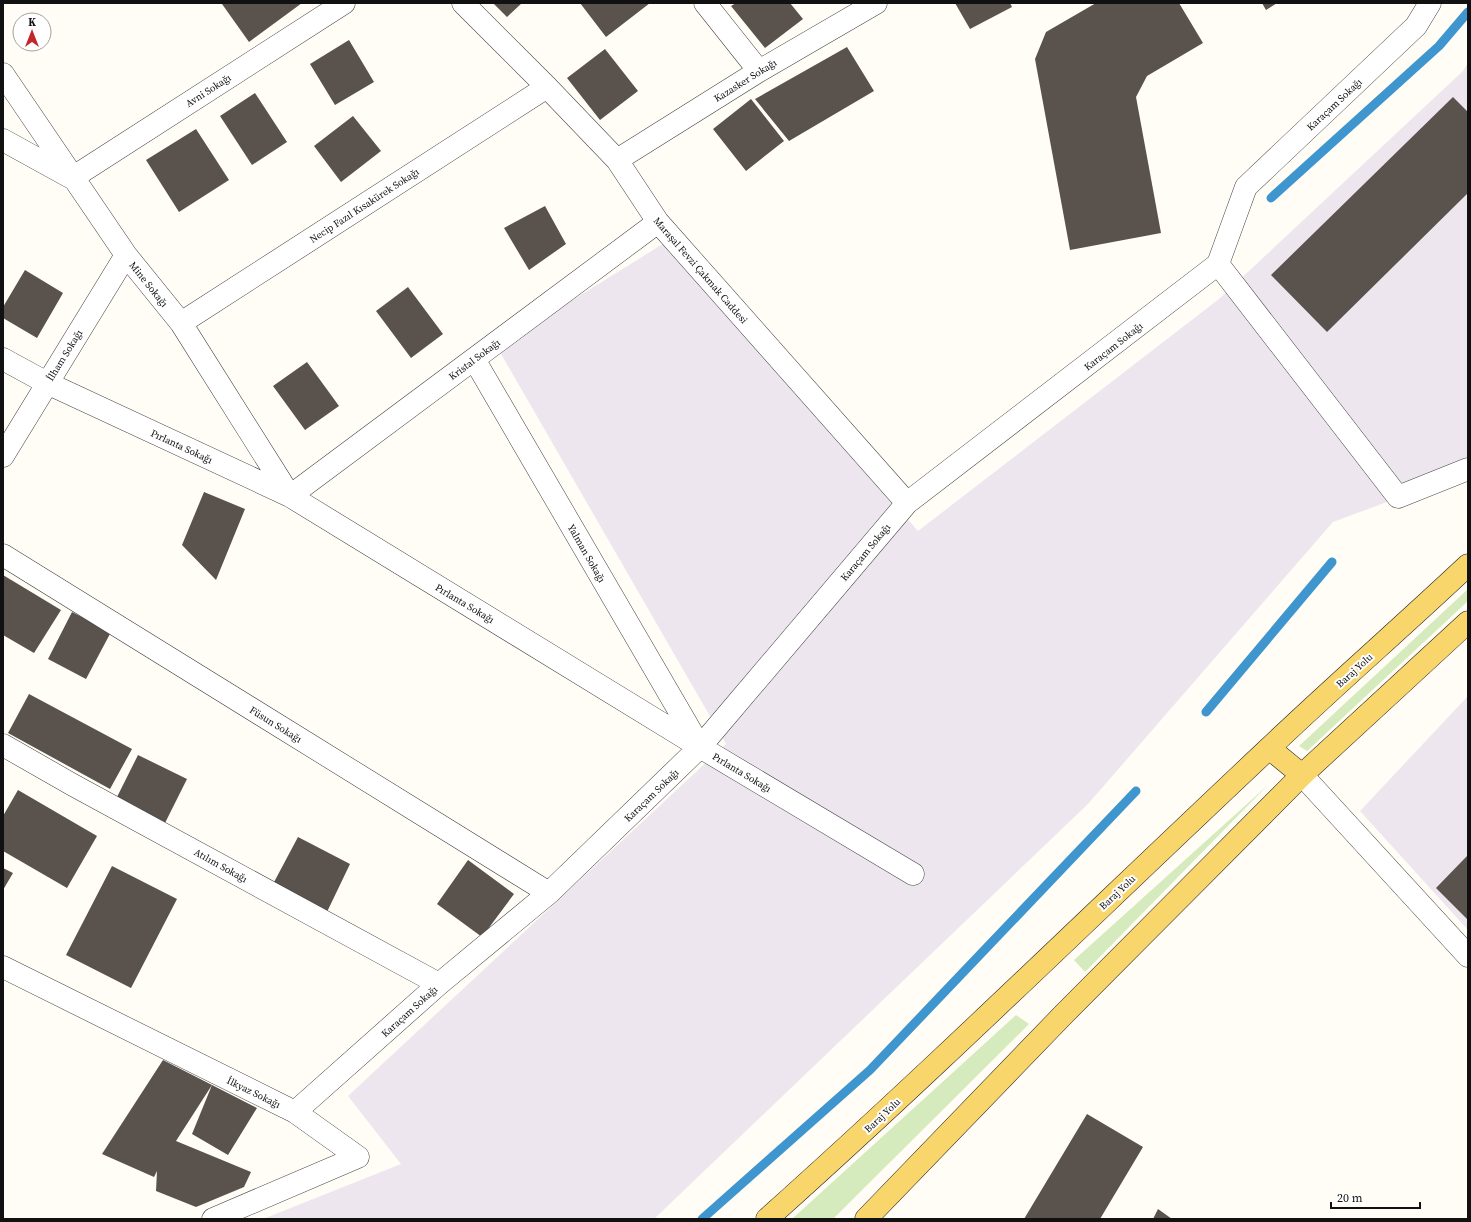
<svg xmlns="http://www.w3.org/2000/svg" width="1471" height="1222" viewBox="0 0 1471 1222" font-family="'Source Serif 4',serif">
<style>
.industrial{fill:#eee6ef}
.green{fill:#d5ebbd}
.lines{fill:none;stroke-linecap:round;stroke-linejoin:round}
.stream{stroke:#3f96cf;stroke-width:9}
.building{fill:#5a524d}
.minor-casing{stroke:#444;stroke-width:23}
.primary-casing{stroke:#222;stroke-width:23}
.minor{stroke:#fff;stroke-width:22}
.primary{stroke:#f9d66b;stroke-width:22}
.labels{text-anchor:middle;stroke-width:4;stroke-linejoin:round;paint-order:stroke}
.street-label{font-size:10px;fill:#111;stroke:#fff}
</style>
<rect width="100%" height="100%" fill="#fffdf5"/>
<!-- industrial -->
<path class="industrial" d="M 1468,63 L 1468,472 L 1333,522 L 1088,804 L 654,1219 L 263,1219 L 401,1164 L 348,1096 L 726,744 L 497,347 L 666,242 L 918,531 L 1219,299 L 1463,71 Z
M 1468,696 L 1468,930 L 1360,811 Z"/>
<!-- green -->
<path class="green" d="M 1468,589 L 1468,601 L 1307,751 L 1299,746 Z
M 1268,785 L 1085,972 L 1074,960 Z
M 1016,1015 L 1029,1024 L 833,1219 L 792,1219 Z"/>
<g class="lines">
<!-- stream -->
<path class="stream" d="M 1271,198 L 1439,46 L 1468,12
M 1206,712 L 1332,562
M 702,1219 L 870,1070 L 1136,791"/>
</g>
<!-- building -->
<path class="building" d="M 223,3 L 302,3 L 249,42 L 222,4 Z
M 493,3 L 522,3 L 507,17 Z
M 580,3 L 650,3 L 606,37 Z
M 736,3 L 790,3 L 803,19 L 765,48 L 731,6 Z
M 955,3 L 1010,3 L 1012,7 L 970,29 Z
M 1096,3 L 1179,3 L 1203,43 L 1147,76 L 1136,97 L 1161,233 L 1070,250 L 1035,59 L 1046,32 Z
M 1262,3 L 1277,3 L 1266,10 Z
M 349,40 L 374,82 L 335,105 L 310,64 Z
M 847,47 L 874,91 L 789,141 L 755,99 Z
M 605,49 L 638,91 L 600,120 L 567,78 Z
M 255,93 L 287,142 L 252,165 L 220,116 Z
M 1453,97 L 1468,112 L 1468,193 L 1327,332 L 1271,275 Z
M 751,99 L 784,141 L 746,171 L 713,129 Z
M 353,116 L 381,151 L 341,182 L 314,146 Z
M 196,129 L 229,180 L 179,212 L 146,160 Z
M 545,206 L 566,244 L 529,270 L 504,228 Z
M 25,270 L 63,293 L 37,338 L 3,318 L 3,307 Z
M 408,287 L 443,334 L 411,358 L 376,311 Z
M 307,362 L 339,406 L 305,430 L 273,386 Z
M 204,492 L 245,509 L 216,580 L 182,545 Z
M 3,575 L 61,610 L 34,653 L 3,635 Z
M 72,612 L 111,632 L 86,679 L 48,659 Z
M 29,694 L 132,749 L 110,789 L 8,733 Z
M 138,755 L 187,779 L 164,825 L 115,801 Z
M 18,790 L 97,836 L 67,888 L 3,851 L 3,816 Z
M 298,837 L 350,864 L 326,914 L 273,884 Z
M 1468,855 L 1468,920 L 1436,888 Z
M 468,860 L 514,894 L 482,937 L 437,904 Z
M 112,866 L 177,899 L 131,988 L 66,955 Z
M 3,868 L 13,873 L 3,890 Z
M 163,1060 L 212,1085 L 257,1108 L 228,1155 L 192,1134 L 212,1085 L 176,1141 L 251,1172 L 244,1187 L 196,1207 L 156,1191 L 157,1171 L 154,1177 L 102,1154 Z
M 1087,1114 L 1143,1147 L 1100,1219 L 1024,1219 Z
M 1158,1209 L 1172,1219 L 1153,1219 Z"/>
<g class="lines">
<!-- minor casing -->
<g class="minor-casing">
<path id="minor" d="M 463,3 L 547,87 L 617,160 L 658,222 L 907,503
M 705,3 L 759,71
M 3,74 L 126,255 L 181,323 L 290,496 L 658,222
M 3,140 L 72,178 L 344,3
M 617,160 L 759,71 L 876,3
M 1218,264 L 1398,497 L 1468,469
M 181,323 L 547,87
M 3,359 L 47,383 L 290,496 L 700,747 L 913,874
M 474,359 L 699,745
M 3,456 L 126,255
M 3,555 L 549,893
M 3,745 L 73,785 L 439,984
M 1302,775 L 1468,956
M 3,967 L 295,1112 L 358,1157 L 213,1219
M 295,1112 L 439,984 L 549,893 L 700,747 L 907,503 L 1218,264 L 1246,187 L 1416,26 L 1430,3"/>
</g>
<!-- primary casing -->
<g class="primary-casing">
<path id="primary" d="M 1269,748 L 1302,775
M 767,1219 C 937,1067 1100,907 1266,751 C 1332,688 1401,628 1468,565
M 866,1219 L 1063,1015 L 1302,775 L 1468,622"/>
</g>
<!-- minor -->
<use href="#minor" class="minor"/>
<!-- primary -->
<use href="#primary" class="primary"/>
</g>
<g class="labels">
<!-- street labels -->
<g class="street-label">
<text transform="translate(745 80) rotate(-32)" y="4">Kazasker Sokağı</text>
<text transform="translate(208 90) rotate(-33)" y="4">Avni Sokağı</text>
<text transform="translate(1334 104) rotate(-43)" y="4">Karaçam Sokağı</text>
<text transform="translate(364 205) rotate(-33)" y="4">Necip Fazıl Kısakürek Sokağı</text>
<text transform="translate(701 270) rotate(49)" y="4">Maraşal Fevzi Çakmak Caddesi</text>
<text transform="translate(149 284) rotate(51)" y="4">Mine Sokağı</text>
<text transform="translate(1113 346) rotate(-38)" y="4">Karaçam Sokağı</text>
<text transform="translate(64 355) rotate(-58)" y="4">İlham Sokağı</text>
<text transform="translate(474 359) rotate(-37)" y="4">Kristal Sokağı</text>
<text transform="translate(182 446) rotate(25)" y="4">Pırlanta Sokağı</text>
<text transform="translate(865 552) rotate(-50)" y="4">Karaçam Sokağı</text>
<text transform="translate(587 553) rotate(60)" y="4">Yalman Sokağı</text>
<text transform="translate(465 603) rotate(31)" y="4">Pırlanta Sokağı</text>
<text transform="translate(1354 670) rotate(-42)" y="4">Baraj Yolu</text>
<text transform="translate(276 724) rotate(32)" y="4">Füsun Sokağı</text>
<text transform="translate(742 772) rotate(31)" y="4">Pırlanta Sokağı</text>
<text transform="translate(651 795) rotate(-44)" y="4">Karaçam Sokağı</text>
<text transform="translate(221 865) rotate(29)" y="4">Atılım Sokağı</text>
<text transform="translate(1117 892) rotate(-43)" y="4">Baraj Yolu</text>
<text transform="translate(409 1011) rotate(-42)" y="4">Karaçam Sokağı</text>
<text transform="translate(254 1092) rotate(26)" y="4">İlkyaz Sokağı</text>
<text transform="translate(882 1115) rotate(-43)" y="4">Baraj Yolu</text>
</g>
</g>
<!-- border -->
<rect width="1471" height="1222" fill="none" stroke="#111111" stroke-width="8"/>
<!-- north arrow -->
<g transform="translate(32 32)"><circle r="19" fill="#ffffff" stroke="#a0a0a0"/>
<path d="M0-3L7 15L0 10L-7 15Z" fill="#c4262e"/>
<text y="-6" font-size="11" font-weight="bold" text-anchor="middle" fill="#111111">K</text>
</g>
<!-- scale -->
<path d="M1331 1202v6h89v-6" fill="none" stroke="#111111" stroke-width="2"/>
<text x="1337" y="1202" font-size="12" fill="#111111" stroke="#ffffff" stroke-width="3" paint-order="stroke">20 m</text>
</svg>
